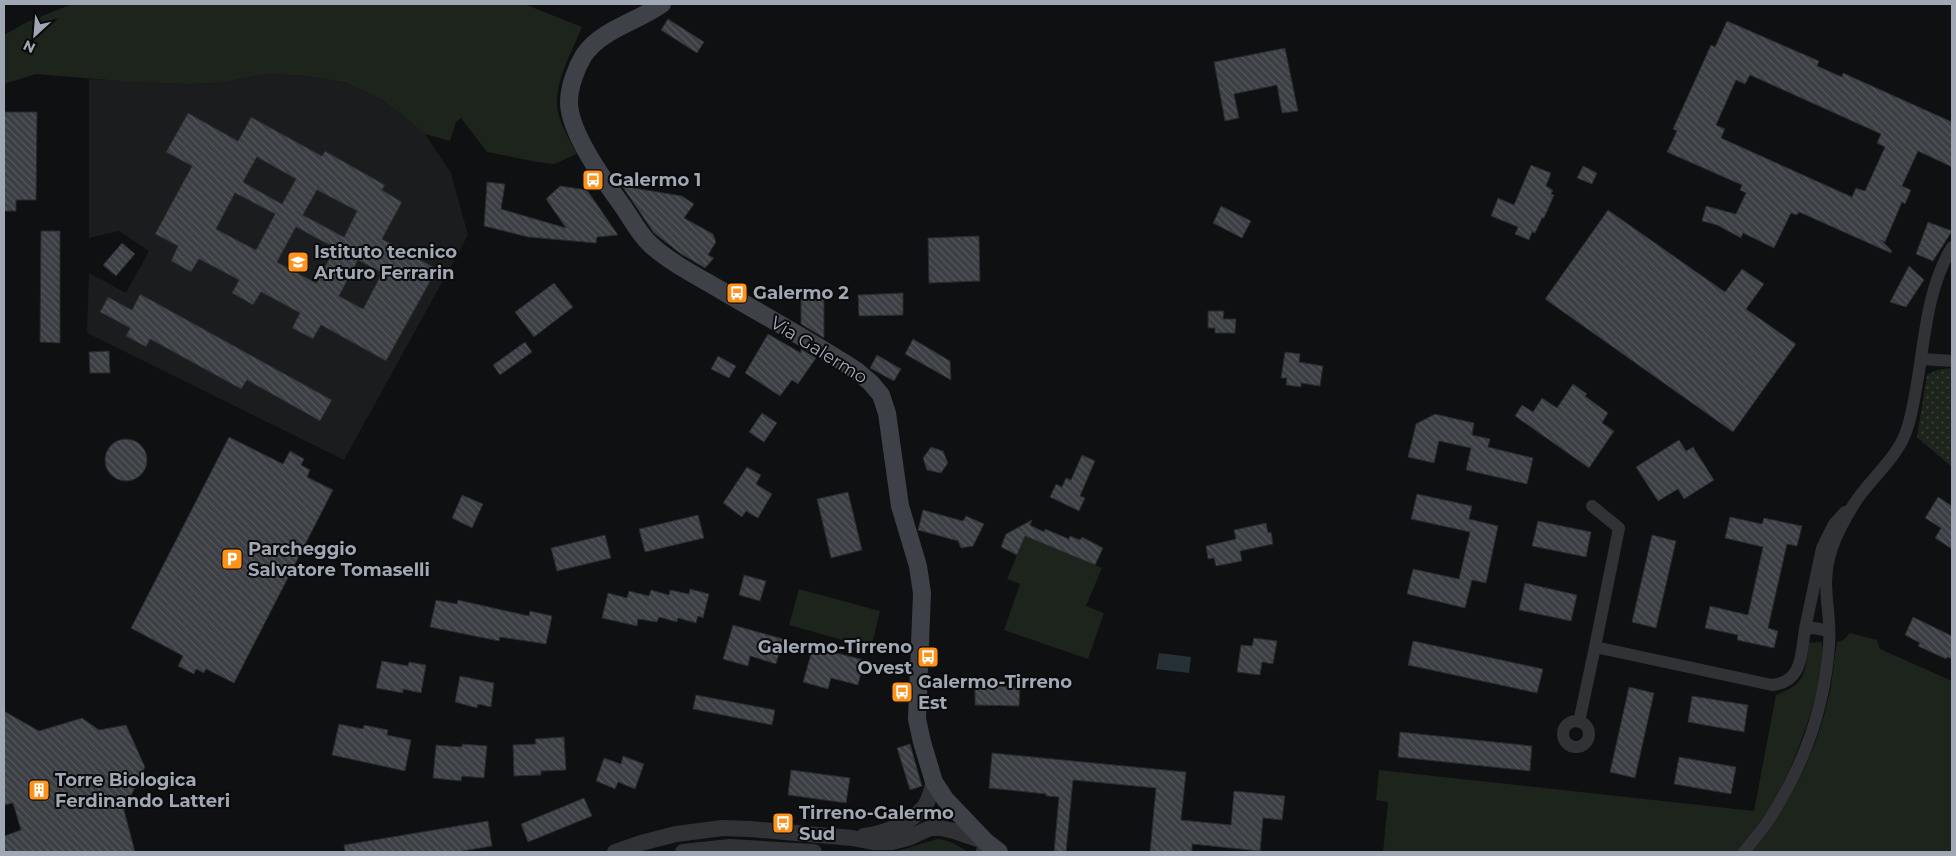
<svg xmlns="http://www.w3.org/2000/svg" width="1956" height="856" viewBox="0 0 1956 856" font-family="Montserrat,sans-serif">
<style>
.built{fill:#1b1c1e}
.grass{fill:#1c241c}
.park{fill:url(#park-dots)}
.water{fill:#253136}
.building{fill:url(#building-back-hatch);stroke:#292a2d;fill-rule:evenodd}
.lines{fill:none;stroke-linecap:round;stroke-linejoin:round}
.minor{stroke:#303236;stroke-width:12}
.tertiary{stroke:#303236;stroke-width:16}
.secondary{stroke:#3e4147;stroke-width:18}
.labels{text-anchor:middle;stroke-width:4;stroke-linejoin:round;paint-order:stroke}
.poi-label{font-size:18px;font-weight:bold;fill:#9fa8b4;stroke:#0b0b0c;text-anchor:start}
.street-label{font-size:18px;fill:#9fa8b4;stroke:#0b0b0c}
</style>
<defs>
<pattern id="park-dots" width="8" height="8" patternUnits="userSpaceOnUse" patternTransform="scale(1.25)"><rect width="8" height="8" fill="#1c241c"/><path d="M2 2h.1M6 6h.1" fill="none" stroke="#3a413b" stroke-width="1.8" stroke-linecap="round"/></pattern>
<pattern id="building-back-hatch" width="6" height="6" patternUnits="userSpaceOnUse" patternTransform="scale(1.25)"><rect width="6" height="6" fill="#3b3e42"/><path d="M-1 5l2 2M0 0l6 6M5-1l2 2" fill="none" stroke="#54575b"/></pattern>
</defs>
<rect width="100%" height="100%" fill="#0f1011"/>
<!-- built -->
<path class="built" d="M 267,74 L 308,76 L 347,83 L 384,101 L 425,134 L 451,173 L 468,235 L 344,460 L 87,333 L 89,273 L 126,293 L 149,251 L 119,231 L 89,238 L 89,79 L 188,84 L 220,83 Z"/>
<!-- grass -->
<path class="grass" d="M 68,4 L 524,4 L 582,27 C 573,49 556,80 557,104 C 558,122 569,138 577,154 L 554,164 L 537,162 L 487,152 L 461,118 L 456,122 L 450,141 L 425,134 L 384,101 L 347,83 L 308,76 L 267,74 L 220,83 L 188,84 L 133,82 L 36,74 L 4,84 L 4,35 L 27,22 L 70,5 Z
M 1025,536 L 1102,568 L 1086,606 L 1104,613 L 1088,659 L 1004,630 L 1020,584 L 1007,579 Z
M 799,589 L 880,611 L 871,648 L 789,625 Z
M 1850,633 L 1877,640 L 1880,649 L 1952,681 L 1952,852 L 1752,852 C 1789,806 1818,750 1830,691 C 1833,675 1834,658 1837,642 L 1843,640 Z
M 1821,642 C 1831,667 1796,760 1782,785 C 1770,809 1753,831 1737,852 L 1383,852 L 1388,802 L 1376,800 L 1379,770 L 1754,811 L 1776,695 C 1807,683 1804,674 1809,643 Z
M 937,839 C 948,839 959,846 968,852 L 898,851 Z"/>
<!-- park -->
<path class="park" d="M 1952,368 L 1952,467 L 1917,437 L 1927,375 L 1937,370 Z"/>
<!-- water -->
<path class="water" d="M 1159,653 L 1191,657 L 1189,673 L 1156,669 Z"/>
<!-- building -->
<path class="building" d="M 668,19 L 704,42 L 697,53 L 661,30 Z
M 1727,21 L 1819,61 L 1817,66 L 1842,77 L 1843,73 L 1952,122 L 1952,167 L 1918,151 L 1902,186 L 1911,190 L 1905,204 L 1902,202 L 1885,242 L 1881,240 L 1892,251 L 1891,253 L 1799,212 L 1797,215 L 1791,213 L 1774,248 L 1743,233 L 1741,238 L 1717,225 L 1702,221 L 1706,206 L 1736,214 L 1746,193 L 1740,190 L 1742,185 L 1667,152 L 1677,131 L 1673,129 L 1711,45 L 1715,47 ZM 1750,75 L 1881,134 L 1877,143 L 1885,147 L 1865,191 L 1856,188 L 1852,197 L 1721,138 L 1725,129 L 1716,125 L 1736,80 L 1745,84 Z
M 1285,48 L 1298,111 L 1282,113 L 1277,85 L 1234,94 L 1239,118 L 1225,121 L 1214,62 Z
M 4,112 L 37,112 L 36,200 L 16,200 L 16,211 L 4,211 Z
M 188,113 L 238,141 L 251,117 L 322,156 L 325,151 L 385,185 L 382,190 L 402,202 L 382,239 L 437,269 L 386,361 L 321,325 L 313,339 L 292,328 L 300,313 L 261,292 L 253,305 L 232,293 L 239,280 L 199,259 L 191,272 L 171,261 L 178,246 L 155,234 L 192,166 L 166,152 ZM 257,157 L 296,179 L 282,204 L 243,182 ZM 317,190 L 357,211 L 344,237 L 303,215 ZM 235,193 L 275,214 L 256,250 L 216,229 ZM 296,227 L 335,248 L 316,283 L 277,262 ZM 358,260 L 382,273 L 363,309 L 339,296 Z
M 1531,165 L 1551,173 L 1546,186 L 1553,190 L 1551,194 L 1554,195 L 1544,218 L 1542,218 L 1535,233 L 1532,232 L 1529,240 L 1515,234 L 1518,227 L 1491,216 L 1498,198 L 1514,205 Z
M 1583,166 L 1597,173 L 1592,184 L 1577,178 Z
M 487,182 L 505,184 L 501,209 L 566,228 L 546,199 L 560,186 L 587,190 L 618,235 L 597,237 L 596,243 L 528,237 L 484,226 Z
M 622,186 L 682,196 L 694,204 L 684,218 L 713,234 L 716,242 L 708,255 L 714,258 L 705,268 L 681,254 L 654,233 Z
M 1221,206 L 1251,221 L 1242,238 L 1213,223 Z
M 1608,210 L 1725,292 L 1742,269 L 1764,284 L 1746,309 L 1796,344 L 1733,432 L 1545,299 Z
M 1928,222 L 1952,231 L 1933,261 L 1916,254 Z
M 41,231 L 60,231 L 60,343 L 40,342 Z
M 979,236 L 980,281 L 929,283 L 928,238 Z
M 122,243 L 135,254 L 116,276 L 103,265 Z
M 1909,266 L 1924,280 L 1906,307 L 1890,302 Z
M 554,283 L 573,307 L 534,337 L 515,312 Z
M 903,293 L 903,315 L 859,316 L 858,295 Z
M 140,294 L 332,400 L 320,421 L 247,380 L 241,389 L 150,339 L 146,347 L 126,336 L 130,328 L 100,312 L 108,297 L 132,310 Z
M 824,298 L 824,338 L 801,324 L 801,299 Z
M 1208,311 L 1224,311 L 1223,319 L 1236,319 L 1235,333 L 1215,333 L 1215,328 L 1208,328 Z
M 768,334 L 801,353 L 801,349 L 816,358 L 798,384 L 792,380 L 780,396 L 745,373 Z
M 913,339 L 950,361 L 951,380 L 905,354 Z
M 525,342 L 532,352 L 500,375 L 493,365 Z
M 109,351 L 110,373 L 90,373 L 89,352 Z
M 1285,352 L 1300,354 L 1299,362 L 1323,366 L 1320,386 L 1301,383 L 1301,387 L 1286,385 L 1287,378 L 1281,378 Z
M 877,355 L 901,369 L 894,381 L 870,368 Z
M 718,356 L 736,366 L 729,378 L 711,369 Z
M 1573,384 L 1587,394 L 1585,396 L 1608,413 L 1602,423 L 1614,431 L 1589,468 L 1515,416 L 1522,405 L 1533,412 L 1542,398 L 1557,408 Z
M 762,413 L 777,423 L 764,442 L 749,432 Z
M 1435,414 L 1474,423 L 1472,435 L 1490,439 L 1488,447 L 1533,458 L 1527,484 L 1466,470 L 1471,448 L 1439,441 L 1434,463 L 1408,457 L 1416,424 Z
M 229,437 L 283,464 L 290,451 L 304,459 L 301,465 L 310,470 L 307,477 L 333,490 L 234,683 L 206,669 L 204,673 L 196,669 L 194,674 L 178,666 L 183,656 L 131,628 Z
M105 460a21 21 0 1 1 42 0a21 21 0 1 1-42 0Z
M 1679,440 L 1686,451 L 1693,447 L 1714,480 L 1684,499 L 1678,489 L 1658,501 L 1636,467 Z
M 931,447 L 943,451 L 948,463 L 941,473 L 927,470 L 923,458 Z
M 1082,455 L 1095,461 L 1080,496 L 1085,498 L 1079,511 L 1050,497 L 1056,484 L 1062,487 L 1066,478 L 1071,480 Z
M 747,467 L 761,475 L 756,484 L 772,494 L 758,518 L 746,511 L 742,517 L 723,503 Z
M 848,492 L 862,550 L 831,558 L 817,499 Z
M 1417,494 L 1472,506 L 1469,519 L 1498,526 L 1486,583 L 1472,580 L 1465,608 L 1407,594 L 1413,569 L 1459,579 L 1470,532 L 1411,519 Z
M 462,495 L 483,504 L 472,528 L 452,518 Z
M 1938,497 L 1952,506 L 1952,549 L 1935,538 L 1941,528 L 1925,518 Z
M 923,510 L 963,521 L 966,516 L 984,524 L 973,546 L 961,548 L 958,541 L 918,530 Z
M 698,515 L 704,538 L 645,552 L 639,529 Z
M 1730,517 L 1762,524 L 1764,518 L 1802,526 L 1797,546 L 1787,544 L 1768,628 L 1778,631 L 1774,648 L 1737,640 L 1738,635 L 1705,628 L 1710,606 L 1748,615 L 1763,547 L 1725,538 Z
M 1032,520 L 1030,525 L 1044,532 L 1045,529 L 1069,539 L 1070,536 L 1080,540 L 1082,537 L 1103,548 L 1095,565 L 1025,536 L 1017,555 L 1001,547 L 1006,534 Z
M 1538,521 L 1591,532 L 1586,557 L 1532,546 Z
M 1266,523 L 1268,533 L 1271,532 L 1273,544 L 1240,551 L 1242,561 L 1216,566 L 1214,558 L 1208,559 L 1206,546 L 1236,539 L 1234,530 Z
M 605,535 L 611,558 L 557,571 L 551,548 Z
M 1652,535 L 1676,541 L 1656,628 L 1632,622 Z
M 744,575 L 766,581 L 760,601 L 739,595 Z
M 1525,583 L 1577,595 L 1571,621 L 1519,610 Z
M 690,589 L 709,594 L 703,618 L 698,616 L 696,623 L 678,618 L 677,622 L 659,617 L 657,622 L 638,619 L 637,626 L 602,618 L 608,593 L 627,598 L 629,591 L 649,596 L 651,590 L 669,595 L 670,590 L 689,594 Z
M 436,600 L 457,604 L 458,600 L 529,616 L 530,611 L 552,616 L 546,644 L 500,637 L 499,641 L 430,627 Z
M 1913,617 L 1952,636 L 1952,659 L 1947,657 L 1946,659 L 1918,646 L 1920,643 L 1905,635 Z
M 733,625 L 783,639 L 776,664 L 750,656 L 748,666 L 723,659 Z
M 1254,638 L 1277,641 L 1273,664 L 1262,662 L 1260,675 L 1237,672 L 1241,645 L 1252,646 Z
M 1413,641 L 1543,669 L 1537,693 L 1408,665 Z
M 813,647 L 864,660 L 858,685 L 831,678 L 828,689 L 803,682 Z
M 382,661 L 408,666 L 409,662 L 426,665 L 421,693 L 403,689 L 403,693 L 376,688 Z
M 460,676 L 494,683 L 491,707 L 478,704 L 477,708 L 455,702 Z
M 975,681 L 997,682 L 997,686 L 1020,687 L 1019,706 L 975,705 Z
M 1629,687 L 1654,693 L 1635,778 L 1610,772 Z
M 696,695 L 775,710 L 772,725 L 693,709 Z
M 1692,696 L 1748,705 L 1744,732 L 1688,722 Z
M 4,711 L 39,731 L 82,718 L 99,730 L 126,725 L 145,767 L 124,810 L 135,852 L 4,852 L 4,836 L 21,830 L 13,803 L 4,805 Z
M 339,724 L 363,729 L 364,725 L 388,730 L 387,735 L 411,740 L 405,771 L 332,755 Z
M 1400,732 L 1532,746 L 1530,771 L 1398,757 Z
M 564,737 L 566,770 L 541,771 L 541,775 L 514,776 L 513,745 L 536,744 L 535,739 Z
M 462,744 L 487,746 L 484,778 L 462,776 L 461,781 L 433,778 L 436,745 L 462,747 Z
M 910,744 L 922,786 L 910,790 L 897,748 Z
M 992,753 L 1186,772 L 1181,820 L 1231,825 L 1234,791 L 1285,796 L 1282,820 L 1263,818 L 1260,851 L 1192,844 L 1192,852 L 1150,852 L 1156,788 L 1073,780 L 1066,852 L 1054,852 L 1059,797 L 1046,796 L 1046,794 L 989,788 Z
M 623,756 L 644,764 L 635,789 L 618,782 L 615,789 L 596,781 L 604,758 L 621,764 Z
M 1679,757 L 1736,767 L 1731,794 L 1674,784 Z
M 791,770 L 850,778 L 846,803 L 788,795 Z
M 584,798 L 592,816 L 528,842 L 521,824 Z
M 488,821 L 492,846 L 456,852 L 345,852 L 344,845 Z"/>
<g class="lines">
<!-- minor -->
<path class="minor" d="M 1922,359 L 1952,361
M 1592,506 L 1619,528 L 1595,647 L 1772,685 C 1803,682 1801,654 1805,629 L 1814,628 L 1829,631
M 1805,629 L 1822,548 L 1834,524 L 1845,512
M1563 734a13 13 0 1 1 26 0a13 13 0 1 1-26 0Z
M 1579,722 L 1595,647
M 1744,852 C 1754,839 1765,827 1773,813 C 1805,762 1825,705 1829,645 C 1832,609 1819,586 1832,548 C 1837,533 1846,517 1854,504 C 1871,477 1899,458 1908,426 C 1925,368 1920,300 1952,247"/>
<!-- tertiary -->
<path class="tertiary" d="M 864,836 C 885,833 910,824 924,807 C 930,800 931,790 934,782
M 615,852 L 641,843 L 676,834 L 723,828 L 750,829 L 852,838 L 873,842 L 892,842 L 908,838 L 930,828 L 941,828 L 954,831 L 986,842 L 984,852
M 683,852 L 730,847 L 814,852"/>
<!-- secondary -->
<path class="secondary" d="M 662,4 C 637,22 602,29 584,55 C 576,68 569,87 569,102 C 569,133 606,183 624,208 C 632,220 640,235 651,245 C 672,264 699,277 724,292 C 769,318 814,343 857,371 L 871,383 L 881,395 L 887,413 L 900,506 L 918,566 L 922,593 L 917,719 L 922,742 L 934,782 L 945,799 L 986,842 L 999,852"/>
</g>
<!-- icons -->
<defs>
<g id="bus-square" transform="scale(1.125)"><rect x="-9" y="-9" width="18" height="18" rx="4" fill="#ff921a" stroke="#0b0b0c"/><path d="M-5-6H5V4H4V6H2V4H-2V6H-4V4H-5ZM-3.5-4V0h7V-4ZM-3.5 1.2v1.5H-2V1.2ZM2 1.2v1.5H3.5V1.2Z" fill="#fff"/></g>
<g id="school-square" transform="scale(1.125)"><rect x="-9" y="-9" width="18" height="18" rx="4" fill="#ff921a" stroke="#0b0b0c"/><path d="M0-5L7-2L0 1L-7-2ZM-4 1L0 2.5L4 1V4Q0 6-4 4Z" fill="#fff"/></g>
<g id="parking-square" transform="scale(1.125)"><rect x="-9" y="-9" width="18" height="18" rx="4" fill="#ff921a" stroke="#0b0b0c"/><path d="M-3.5-5.5H1a3.5 3.5 0 0 1 0 7H-1V5.5H-3.5ZM-1-3.4V-.6H.8a1.4 1.4 0 0 0 0-2.8Z" fill="#fff"/></g>
<g id="building-square" transform="scale(1.125)"><rect x="-9" y="-9" width="18" height="18" rx="4" fill="#ff921a" stroke="#0b0b0c"/><path d="M-4-6H4V6H1V3H-1V6H-4ZM-2.5-4.3h1.7v1.8h-1.7ZM.8-4.3h1.7v1.8H.8ZM-2.5-1h1.7V.8h-1.7ZM.8-1h1.7V.8H.8Z" fill="#fff"/></g>
</defs>
<g fill-rule="evenodd">
<use href="#bus-square" x="593" y="180"/>
<use href="#school-square" x="298" y="262"/>
<use href="#bus-square" x="737" y="293"/>
<use href="#parking-square" x="232" y="559"/>
<use href="#bus-square" x="928" y="657"/>
<use href="#bus-square" x="902" y="692"/>
<use href="#building-square" x="39" y="790"/>
<use href="#bus-square" x="783" y="823"/>
</g>
<g class="labels">
<!-- poi labels -->
<g class="poi-label">
<text x="609" y="186">Galermo 1</text>
<text x="314" y="258">Istituto tecnico<tspan x="314" dy="21">Arturo Ferrarin</tspan></text>
<text x="753" y="299">Galermo 2</text>
<text x="248" y="555">Parcheggio<tspan x="248" dy="21">Salvatore Tomaselli</tspan></text>
<text x="912" y="653" text-anchor="end">Galermo-Tirreno<tspan x="912" dy="21">Ovest</tspan></text>
<text x="918" y="688">Galermo-Tirreno<tspan x="918" dy="21">Est</tspan></text>
<text x="55" y="786">Torre Biologica<tspan x="55" dy="21">Ferdinando Latteri</tspan></text>
<text x="799" y="819">Tirreno-Galermo<tspan x="799" dy="21">Sud</tspan></text>
</g>
<!-- street labels -->
<g class="street-label">
<text transform="translate(819 350) rotate(32)" y="6">Via Galermo</text>
</g>
</g>
<!-- border -->
<rect width="1956" height="856" fill="none" stroke="#9fa8b4" stroke-width="10"/>
<!-- north arrow -->
<g transform="translate(35 35) rotate(206)" stroke="#0b0b0c" stroke-width="4" paint-order="stroke">
<path d="M0-4L9 19L0 12L-9 19Z" fill="#9fa8b4"/>
<text y="-8" font-size="14" font-weight="bold" text-anchor="middle" fill="#9fa8b4">N</text>
</g>
</svg>
